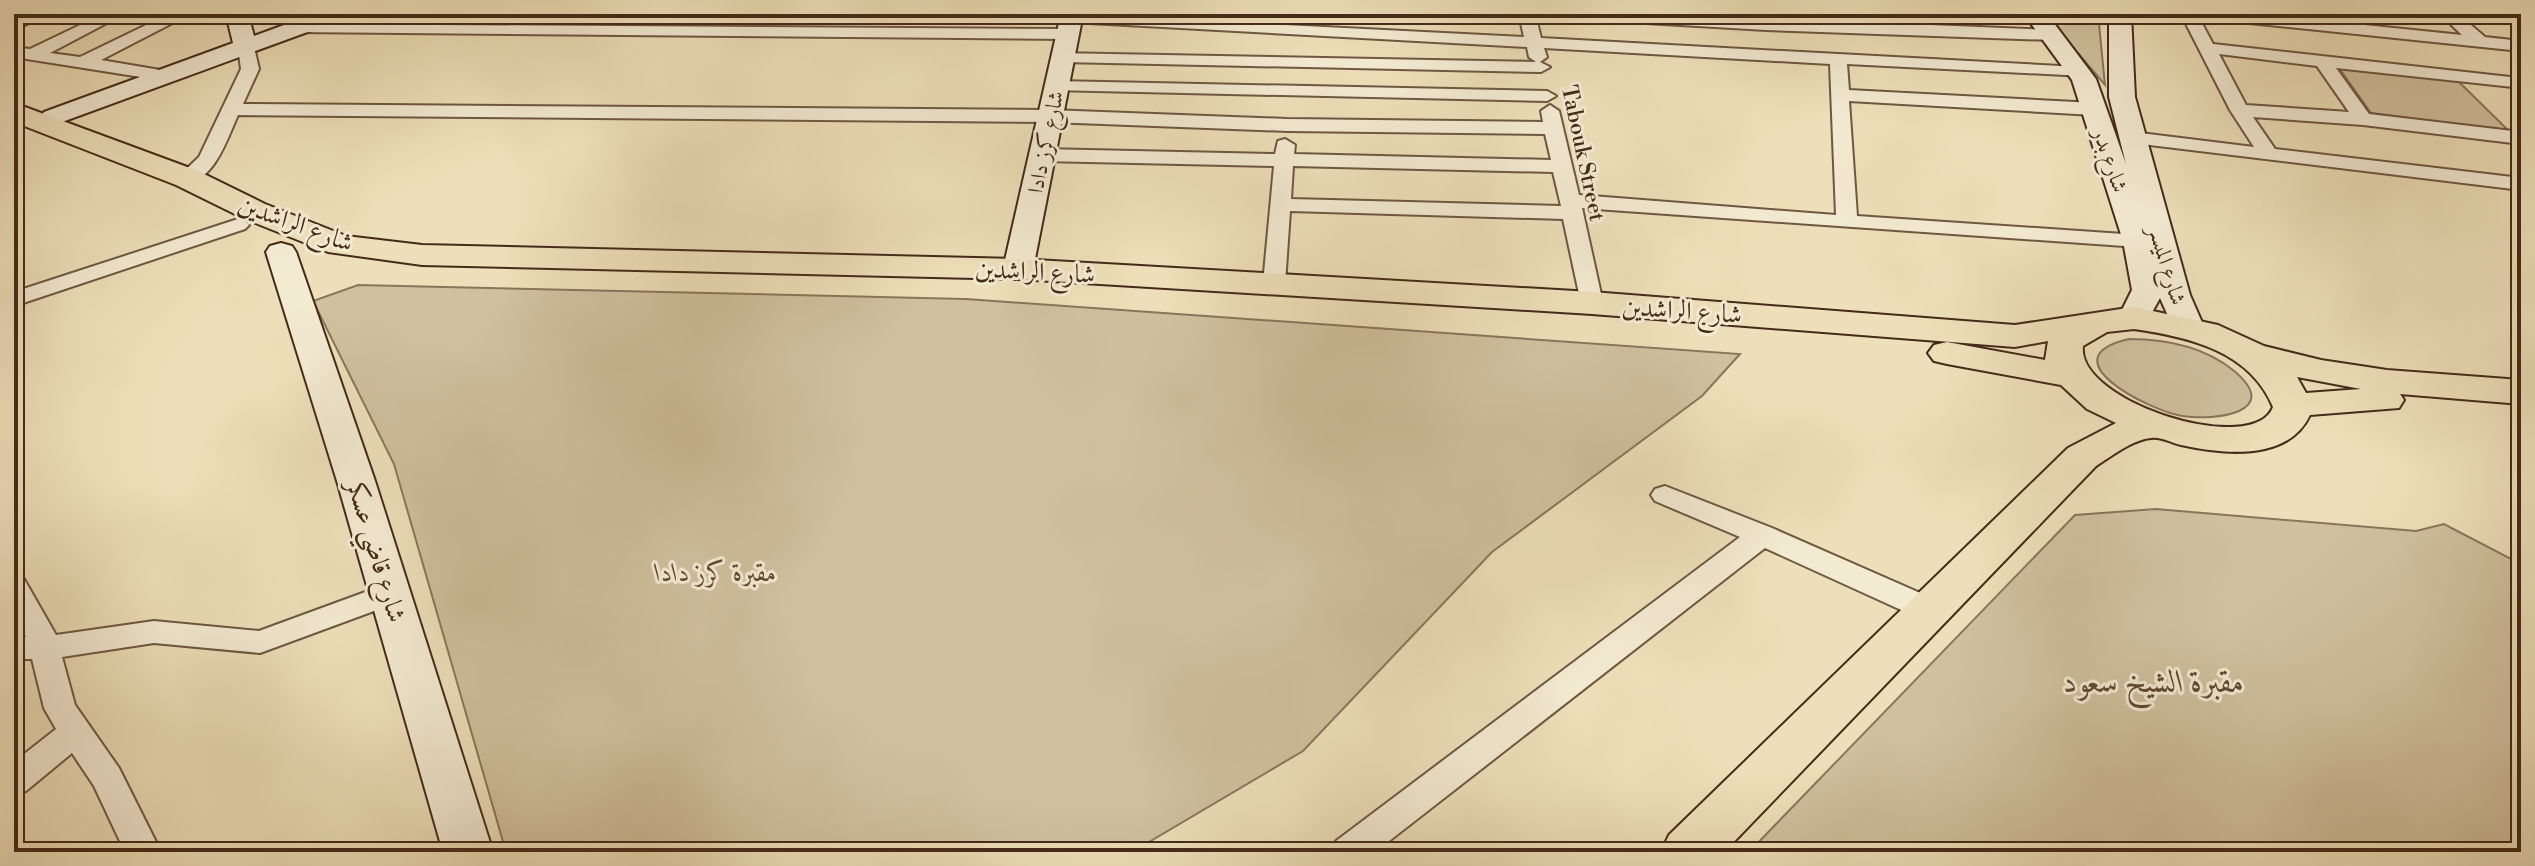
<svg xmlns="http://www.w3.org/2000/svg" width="2535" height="866" viewBox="0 0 2535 866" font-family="'Libre Bodoni',Amiri,serif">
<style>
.green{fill:#d0c09e;stroke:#8a755c;stroke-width:2}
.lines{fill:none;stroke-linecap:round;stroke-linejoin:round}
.street-casing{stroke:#6f5741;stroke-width:4}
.secondary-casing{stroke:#452a19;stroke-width:4}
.primary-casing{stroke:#452a19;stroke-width:4}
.street{fill:#f3ead2;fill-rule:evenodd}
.secondary{fill:#f3ead2;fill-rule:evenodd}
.primary{fill:#eddfb9;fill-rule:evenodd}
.labels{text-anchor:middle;stroke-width:6;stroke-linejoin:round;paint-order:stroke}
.far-street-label{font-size:22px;fill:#452a19;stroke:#f3ead2}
.street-label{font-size:26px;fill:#452a19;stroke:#f3ead2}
.park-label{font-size:26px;font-style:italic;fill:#614834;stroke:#f3ead2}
.near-park-label{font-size:32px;font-style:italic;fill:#614834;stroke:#f3ead2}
</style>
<rect width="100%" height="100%" fill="#eddfb9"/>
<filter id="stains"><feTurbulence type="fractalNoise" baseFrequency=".0025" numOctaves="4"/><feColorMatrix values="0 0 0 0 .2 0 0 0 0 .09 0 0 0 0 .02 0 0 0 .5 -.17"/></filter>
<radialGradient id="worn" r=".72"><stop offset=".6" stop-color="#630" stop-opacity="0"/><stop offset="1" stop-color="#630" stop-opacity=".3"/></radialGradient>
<!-- green -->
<path class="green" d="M 2045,14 L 2098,14 L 2105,85 Z
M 2339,68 L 2458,81 L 2509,131 L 2371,113 Z
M 358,285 L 966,299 L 1740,354 L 1702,396 L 1492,552 L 1303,751 L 1132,852 L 506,852 L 394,464 L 313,301 Z
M 2129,339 C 2165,339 2204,347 2233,370 C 2285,413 2214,421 2182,416 C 2148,410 2046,358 2129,339 Z
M 2156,509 L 2416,531 L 2444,524 L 2521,564 L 2521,852 L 1749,852 L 2075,515 Z"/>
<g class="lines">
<!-- street casing -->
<g class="street-casing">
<path id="street" d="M 25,14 L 45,14 L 14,31 L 14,20 Z
M 103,14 L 124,14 L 50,53 L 80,57 L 169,14 L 190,14 L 101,60 L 172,72 L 175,76 L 172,80 L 166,81 L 14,57 L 14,47 L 30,49 Z
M 1065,14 L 1524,37 L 1519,14 L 1535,14 L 1541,38 L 2079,67 L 2088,72 L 2085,76 L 1847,64 L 1849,90 L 2094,103 L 2103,109 L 2094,115 L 1849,101 L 1857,216 L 2138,235 L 2149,241 L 2138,247 L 1582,208 L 1603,303 L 1600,308 L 1584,308 L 1581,303 L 1563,219 L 1290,211 L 1285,284 L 1274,291 L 1263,284 L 1274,166 L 1042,161 L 1032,155 L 1042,149 L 1275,154 L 1278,141 L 1285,139 L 1295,145 L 1294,154 L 1551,160 L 1545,134 L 1287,131 L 1050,122 L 238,115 C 227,139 216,177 187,184 L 177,178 L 199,157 L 241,69 L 238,47 L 246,42 L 254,47 L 259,69 L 243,104 L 1050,110 L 1287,119 L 1543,122 L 1541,111 L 1550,105 L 1559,111 L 1579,195 L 1836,215 L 1830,64 L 1544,48 L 1547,57 L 1540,62 L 1550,67 L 1541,72 L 1062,62 L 1053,57 L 1056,53 L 1536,62 L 1529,57 L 1527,47 L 1071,22 L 1065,20 ZM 1293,166 L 1553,172 L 1561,206 L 1291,199 Z
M 1569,14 L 1661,14 L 2051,30 L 2059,35 L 2051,40 L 1766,30 L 1577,19 Z
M 2181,14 L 2197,14 L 2213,44 L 2519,78 L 2521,83 L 2513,87 L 2336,68 L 2369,114 L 2521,132 L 2521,144 L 2363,125 L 2253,117 L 2275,149 L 2521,178 L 2521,190 L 2125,142 L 2122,138 L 2125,134 L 2132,132 L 2254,147 L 2230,110 ZM 2219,54 L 2317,66 L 2349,112 L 2246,105 Z
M 2202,14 L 2257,14 L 2462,35 L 2440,14 L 2458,14 L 2485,37 L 2521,41 L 2521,51 L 2210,19 Z
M 2499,14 L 2521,14 L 2521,20 L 2501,17 Z
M 297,24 L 1067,29 L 1075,34 L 1067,39 L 291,32 L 289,29 L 291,26 Z
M 1056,81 L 1547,91 L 1556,96 L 1547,101 L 1050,90 L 1047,86 L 1050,82 Z
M 238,219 L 245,221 L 249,225 L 245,229 L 14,306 L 14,292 Z
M 1665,486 L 1772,528 L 1943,603 L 1947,611 L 1943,619 L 1932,622 L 1921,619 L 1765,548 L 1375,852 L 1331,852 L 1336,841 L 1740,537 L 1655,501 L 1651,495 L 1655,489 Z
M 14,576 L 24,579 L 56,635 L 154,621 L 259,631 L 390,583 L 401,587 L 405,594 L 401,601 L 260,653 L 154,643 L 62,657 L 75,705 L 119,768 L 161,852 L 125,852 L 94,786 L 72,753 L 26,791 L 14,795 L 14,762 L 56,729 L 44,708 L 32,659 L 14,659 L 14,637 L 26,637 L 14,614 Z"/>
</g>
<!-- secondary casing -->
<g class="secondary-casing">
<path id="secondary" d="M 226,14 L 248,14 L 254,36 L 314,14 L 346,14 L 343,19 L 62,122 L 44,122 L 40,117 L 44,112 L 233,43 Z
M 1061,14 L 1083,14 L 1033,269 L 1029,276 L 1018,278 L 1007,276 L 1003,269 Z
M 2024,14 L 2047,14 L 2096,79 L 2126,164 L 2109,97 L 2109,14 L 2131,14 L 2135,97 L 2190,295 L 2204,327 L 2200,334 L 2188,337 L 2176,334 L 2160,298 L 2145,325 L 2134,328 L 2123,325 L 2118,318 L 2132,290 L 2123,241 L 2072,80 Z
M 281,243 L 292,246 L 296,252 L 375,481 L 493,852 L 443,852 L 337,481 L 266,252 L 270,246 Z"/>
</g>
<!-- primary casing -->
<g class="primary-casing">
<path id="primary" d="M 14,103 L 198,171 L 265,204 L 346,236 L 422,245 L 1018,259 L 1592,292 L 2015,325 L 2134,307 L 2218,325 L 2264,346 L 2321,360 L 2387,370 L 2521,380 L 2521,404 L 2400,394 L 2404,400 L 2399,408 L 2310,415 C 2288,462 2222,454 2181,445 C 2172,443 2160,436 2151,438 C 2132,440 2112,456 2096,466 L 1724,852 L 1661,852 L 1669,835 L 2068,448 L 2116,423 L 2087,409 L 2061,385 L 1947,364 L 1934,361 L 1928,353 L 1934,345 L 1947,342 L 2045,360 L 2048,341 L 2015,347 L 1592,314 L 1018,279 L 422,265 L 328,252 L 243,218 L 176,185 L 14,122 ZM 2134,329 C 2189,337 2250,351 2273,407 C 2254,458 2076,402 2083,346 L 2107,332 ZM 2297,377 L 2361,389 L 2306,393 Z"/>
</g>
<!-- street -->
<use href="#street" class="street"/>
<!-- secondary -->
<use href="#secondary" class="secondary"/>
<!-- primary -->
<use href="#primary" class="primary"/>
</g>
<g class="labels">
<!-- far-street labels -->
<g class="far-street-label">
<text transform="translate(1045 142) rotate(-78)" y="8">شارع كرز دادا</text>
<text transform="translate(1584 153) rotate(78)" y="8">Tabouk Street</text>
<text transform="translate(2111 160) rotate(71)" y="8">شارع بدر</text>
<text transform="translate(2168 265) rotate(73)" y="8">شارع الميسر</text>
</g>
<!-- street labels -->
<g class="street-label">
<text transform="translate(296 223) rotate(20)" y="9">شارع الراشدين</text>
<text transform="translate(1035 271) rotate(3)" y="9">شارع الراشدين</text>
<text transform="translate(1682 310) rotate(4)" y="9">شارع الراشدين</text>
<text transform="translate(377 551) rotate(73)" y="9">شارع قاضي عسكر</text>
</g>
<!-- park labels -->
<g class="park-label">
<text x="716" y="581">مقبرة كرز دادا</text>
</g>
<!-- near-park labels -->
<g class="near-park-label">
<text x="2154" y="692">مقبرة الشيخ سعود</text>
</g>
</g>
<!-- margin -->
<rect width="2535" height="866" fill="none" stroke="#eddfb9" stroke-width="48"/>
<rect x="16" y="16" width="2503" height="834" fill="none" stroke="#452a19" stroke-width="4"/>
<rect x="24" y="24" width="2487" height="818" fill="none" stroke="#452a19" stroke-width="2"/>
<rect width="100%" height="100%" filter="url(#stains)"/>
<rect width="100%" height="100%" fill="url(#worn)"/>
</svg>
